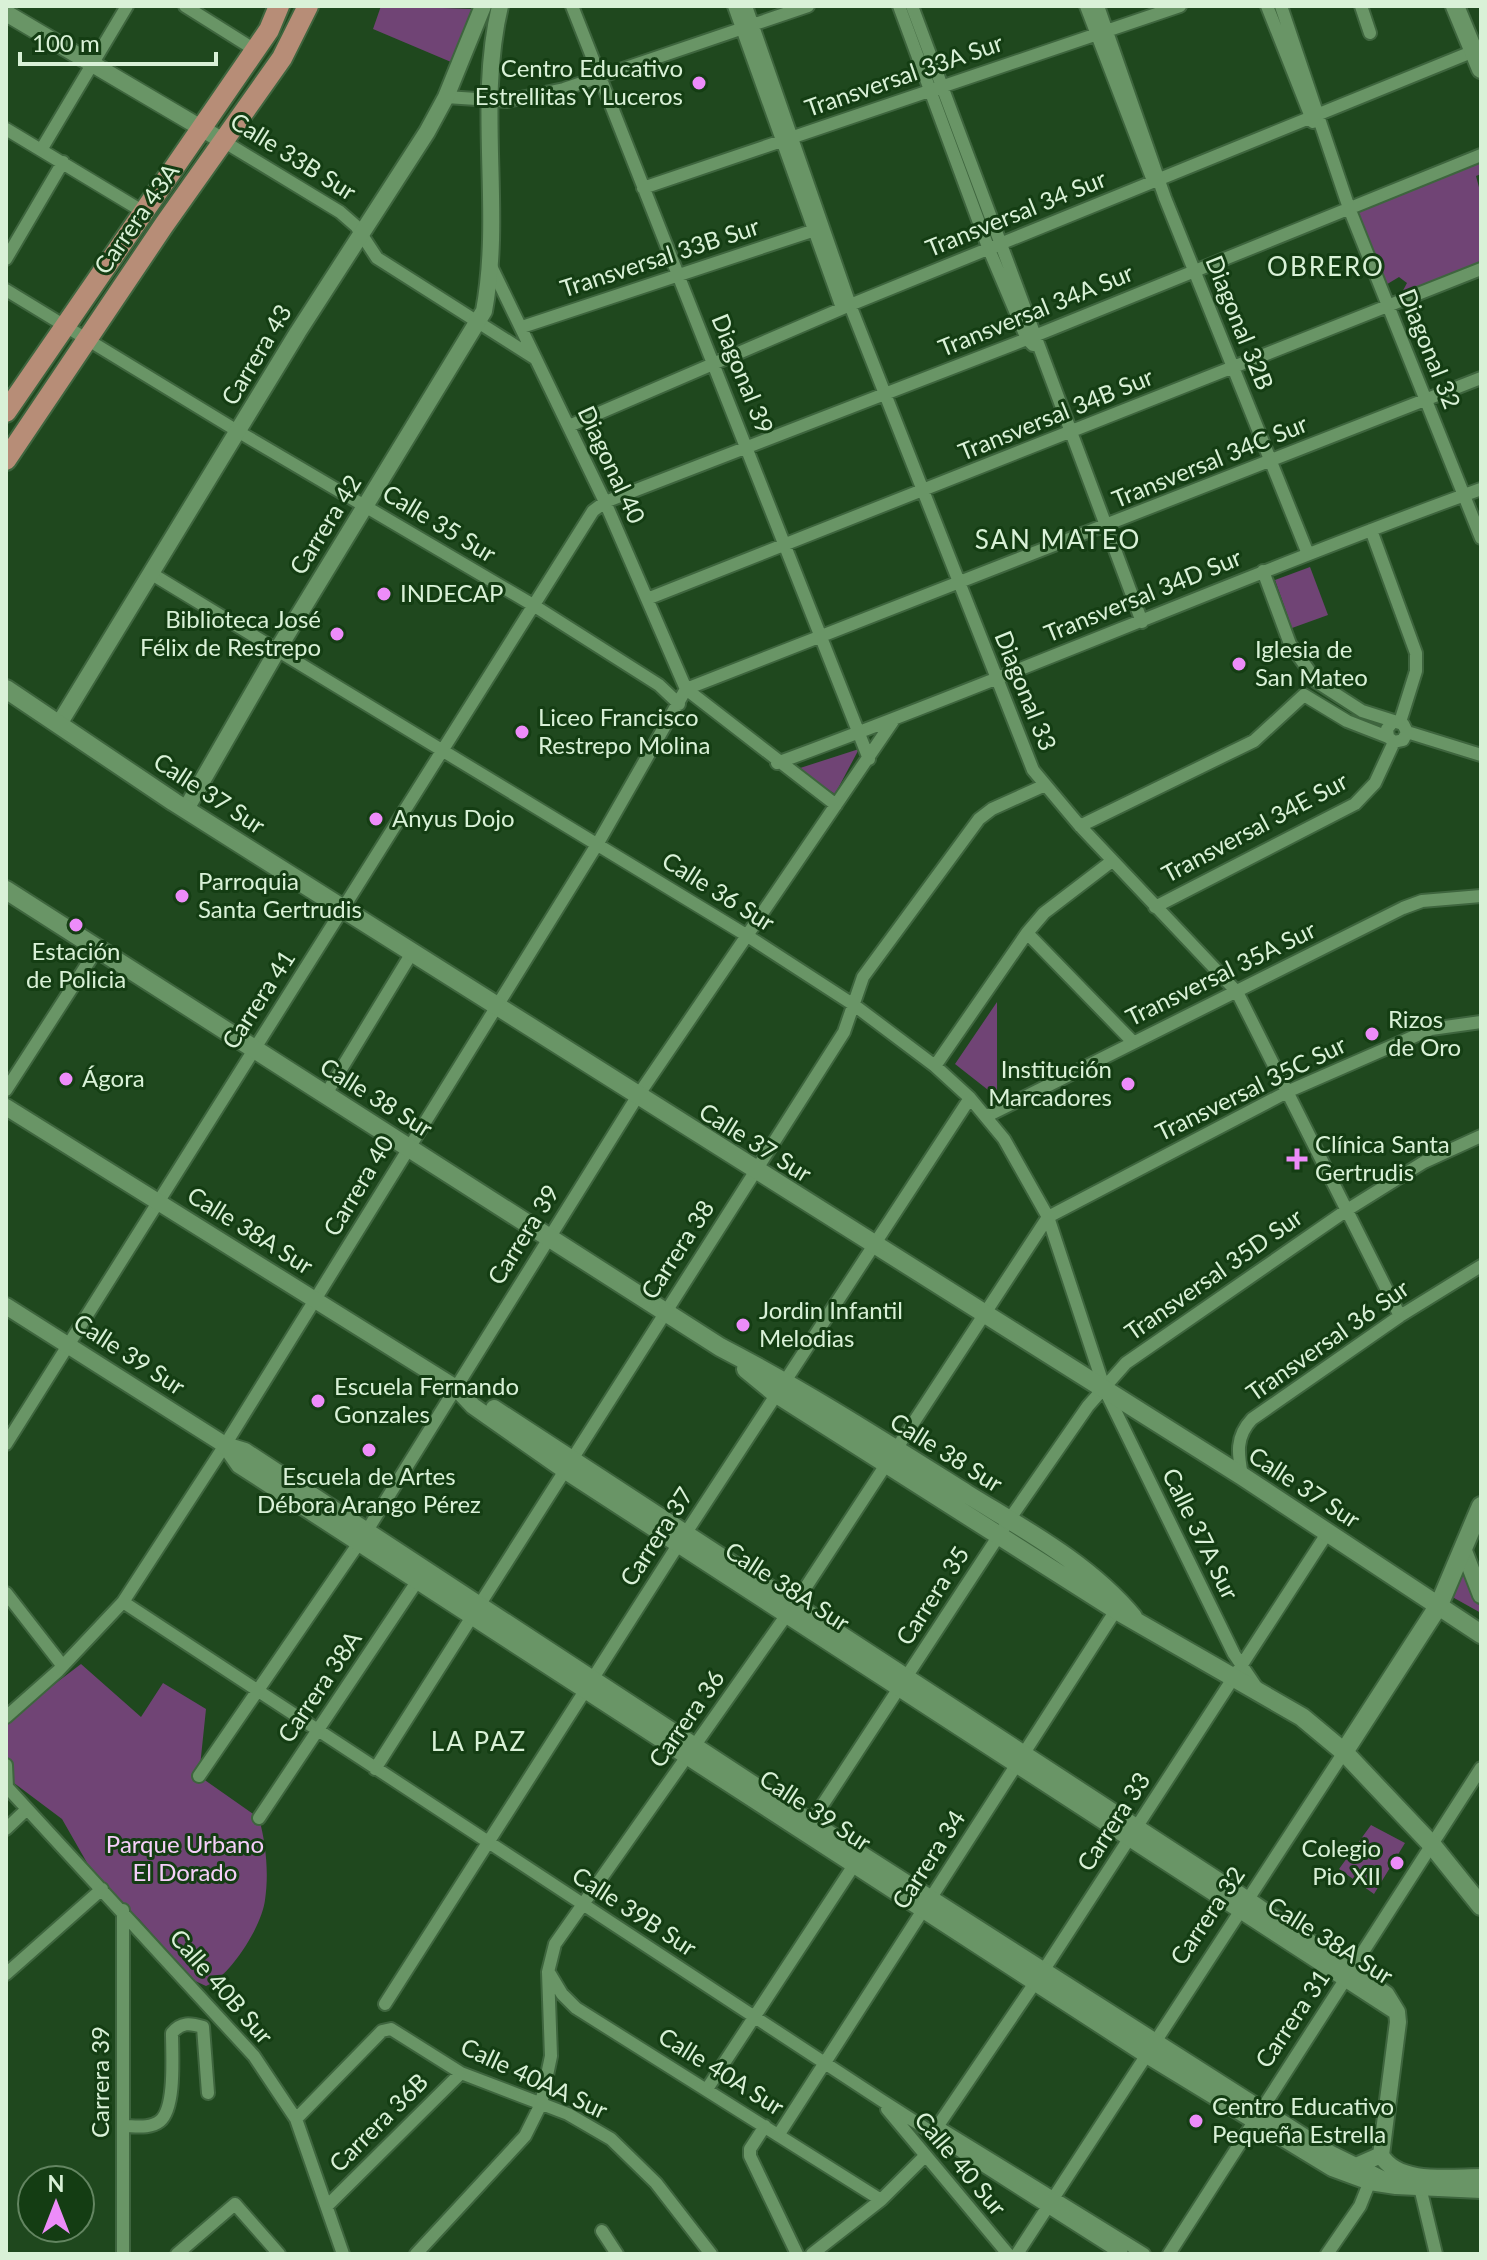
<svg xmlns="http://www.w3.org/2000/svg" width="1487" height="2260" viewBox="0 0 1487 2260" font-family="Lato,sans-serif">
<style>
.green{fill:#704475}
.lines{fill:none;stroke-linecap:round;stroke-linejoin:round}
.minor-casing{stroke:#3e653e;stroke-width:16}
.tertiary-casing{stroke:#3e653e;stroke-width:20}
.secondary-casing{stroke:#3e653e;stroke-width:22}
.primary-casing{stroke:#3e653e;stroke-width:24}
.minor{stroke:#699566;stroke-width:12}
.tertiary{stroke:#699566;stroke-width:16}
.secondary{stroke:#699566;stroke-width:18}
.primary{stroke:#b78d77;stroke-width:20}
.poi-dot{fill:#ed8cf9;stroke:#143d13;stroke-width:3}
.labels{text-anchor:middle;stroke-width:6;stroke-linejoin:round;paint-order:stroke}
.poi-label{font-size:24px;fill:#d9f1d7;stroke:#143d13;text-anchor:start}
.street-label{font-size:24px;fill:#d9f1d7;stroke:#143d13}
.park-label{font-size:24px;fill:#f5cff9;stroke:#143d13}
.neighbourhood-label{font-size:26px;letter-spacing:2px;fill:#d9f1d7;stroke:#143d13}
</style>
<rect width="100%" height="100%" fill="#1f481e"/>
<!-- green -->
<path class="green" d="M 381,6 L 474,9 L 451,62 L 373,29 Z
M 1481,162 L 1481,174 L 1476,176 L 1481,195 L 1481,266 L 1400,296 L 1407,283 L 1399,277 L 1384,286 L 1356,212 Z
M 1310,567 L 1328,615 L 1292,628 L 1275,580 Z
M 859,749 L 835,794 L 797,769 Z
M 997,1002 L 997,1097 L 955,1064 Z
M 1467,1562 L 1481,1600 L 1481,1613 L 1447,1594 Z
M 81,1664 L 141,1717 L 163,1683 L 206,1709 L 199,1776 L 259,1818 C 266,1844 269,1873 265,1900 C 262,1926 230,1977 206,1986 L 193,1980 L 139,1919 L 102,1889 L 62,1819 L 6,1777 L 6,1721 Z
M 1371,1825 L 1405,1843 L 1374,1894 L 1339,1869 Z"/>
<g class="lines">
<!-- minor casing -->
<g class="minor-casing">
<path id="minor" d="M 185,6 L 255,50
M 572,6 L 869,759
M 734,6 L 842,308
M 746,6 L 850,305 L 1033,770 L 1080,826 L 1237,992 L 1400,1316
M 899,6 L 988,247 L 1027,339 L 1033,345
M 912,6 L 1142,622
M 1086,6 L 1152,178
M 1098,6 L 1165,198 L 1308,554
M 1267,6 L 1313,122
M 1281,6 L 1349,208 L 1481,538
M 1361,6 L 1370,33
M 446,97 L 507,101 L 564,89 L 808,6
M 6,129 L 142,211
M 223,141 L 340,212 L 356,226 L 377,258 L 536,359
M 41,150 L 127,6
M 643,188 L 1180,6
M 6,259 L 63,162
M 489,262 L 605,502 L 686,689 L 836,805
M 6,290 L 244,435 L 533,605 L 659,685 L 679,704
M 522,327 L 812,231
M 569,426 L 850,305 L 1479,49
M 1371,530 L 1416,653 L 1416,671 L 1400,722
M 1263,571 L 1290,644 L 1317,682 L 1362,711 L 1403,724 L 1407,732 L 1403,740 L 1394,742 L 1388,737 L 1387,729 L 1392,723
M 152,574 L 746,935 L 854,1005 L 935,1066 L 970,1098 L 1004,1139 L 1048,1217 L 1105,1390 L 1234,1654 L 1257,1688
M 647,599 L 1481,269
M 686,689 L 1481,378
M 1407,732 L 1481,755
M 777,763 C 1014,676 1244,575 1481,489
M 1080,826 L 1254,741 L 1304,695 L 1347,721 L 1388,737
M 1155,907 L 1355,804 L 1375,783 L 1394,742
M 1027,933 L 1133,1042
M 935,1066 L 1027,933 L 1044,913 L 1112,861
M 6,1090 L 97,949
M 326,1094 L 413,951
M 987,1116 L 1403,908 L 1422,901 L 1481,896
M 6,1444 L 593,511 L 605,502 L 1027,339 L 1481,155
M 1242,1476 C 1238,1454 1235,1437 1252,1419 L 1400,1316 L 1481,1266
M 6,1593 L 62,1665
M 123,1602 L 881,2100 L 1122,2254
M 6,1717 L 58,1671 L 123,1602 L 225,1445 L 598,843 L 686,689
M 6,1765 L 7,1787
M 375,1769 L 844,1032 L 863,977 L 979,819 L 992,809 L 1043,786
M 199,1776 L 363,1537 L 637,1097 L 893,721
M 6,1786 L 254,2056 L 296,2119 L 343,2254
M 259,1818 L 418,1580
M 808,1827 L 1009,1520 L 1088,1406 L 1126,1363 L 1347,1210 L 1424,1162 L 1481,1136
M 6,1829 L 27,1809
M 123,1910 L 123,2254
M 6,1974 L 102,1889
M 550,1974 L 562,1994 L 576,2008 L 881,2200
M 385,2004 L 678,1545 L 970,1098
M 707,2089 L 858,1859
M 887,2109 L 1008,2254
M 296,2119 L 382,2031 L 391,2029 L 461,2073 L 568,2114 L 611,2139 L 656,2183 L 711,2254
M 123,2126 C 135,2126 150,2129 160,2121 C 176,2108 172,2054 172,2033 C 181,2022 190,2023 203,2027 L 208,2093
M 765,2126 L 750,2149 L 750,2156 L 797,2254
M 938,2127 L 1144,2254
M 933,2133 L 1049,1962 L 1328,1532
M 779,2134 L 1116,1610
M 1418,2179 L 1436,2254
M 328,2205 L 461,2073
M 602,2231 L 617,2254
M 177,2254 L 235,2204 L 279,2254
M 416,2254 L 525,2136 L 541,2104 L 551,2056 L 548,1972 L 555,1944 L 802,1593 L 1048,1217 L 1289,1091 L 1431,1029 L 1481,1022
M 812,2254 L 881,2200 L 924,2157
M 1017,2254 L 1344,1752
M 1169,2254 L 1481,1768
M 1327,2254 L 1360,2206 L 1372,2176"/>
</g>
<!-- tertiary casing -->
<g class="tertiary-casing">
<path id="tertiary" d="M 6,13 L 223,141
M 59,724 L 298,332 L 427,132 L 446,97 L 483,6
M 186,809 L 278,649 L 484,311 C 503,210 476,106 500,6
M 6,1107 L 456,1388 L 473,1406 L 564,1470 L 1397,2012
M 6,1306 L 225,1445 L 245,1451 L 811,1822 L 1331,2154 L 1396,2186
M 494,1408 L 1248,1900 L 1386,1994 L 1397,2012 L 1398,2022 L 1381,2155 L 1356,2166
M 225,1445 L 239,1465 L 1145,2054 L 1332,2168 L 1370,2182 L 1396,2186 L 1481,2190
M 1464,1551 L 1481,1595
M 1381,2155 C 1398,2185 1451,2177 1481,2177"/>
</g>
<!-- secondary casing -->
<g class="secondary-casing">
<path id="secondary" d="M 1455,6 L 1481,69
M 6,689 L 174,802 L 1242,1476 L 1481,1634
M 6,890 L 720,1347 C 805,1391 886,1443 967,1494 C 1025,1530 1089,1564 1133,1617
M 746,1369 L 775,1393 L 1116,1610 L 1302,1717 L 1344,1752 L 1432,1845 L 1481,1906
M 1344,1752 L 1439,1605 L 1481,1506"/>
</g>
<!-- primary casing -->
<g class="primary-casing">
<path id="primary" d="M 6,412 L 269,30 L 279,6
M 6,460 L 164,225 L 282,58 L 308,6"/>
</g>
<!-- minor -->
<use href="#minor" class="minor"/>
<!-- tertiary -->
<use href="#tertiary" class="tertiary"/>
<!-- secondary -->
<use href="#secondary" class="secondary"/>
<!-- primary -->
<use href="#primary" class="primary"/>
</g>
<!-- markers -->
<g class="poi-dot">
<circle cx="699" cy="83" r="8"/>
<circle cx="384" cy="594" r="8"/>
<circle cx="337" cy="634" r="8"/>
<circle cx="1239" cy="664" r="8"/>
<circle cx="522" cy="732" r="8"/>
<circle cx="376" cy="819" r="8"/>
<circle cx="182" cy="896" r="8"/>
<circle cx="76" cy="925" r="8"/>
<circle cx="1372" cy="1034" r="8"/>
<circle cx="66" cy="1079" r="8"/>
<circle cx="1128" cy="1084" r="8"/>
<path d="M1293 1147h8v8h8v8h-8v8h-8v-8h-8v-8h8z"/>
<circle cx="743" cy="1325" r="8"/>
<circle cx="318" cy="1401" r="8"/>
<circle cx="369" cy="1450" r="8"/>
<circle cx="1397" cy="1863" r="8"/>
<circle cx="1196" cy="2121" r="8"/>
</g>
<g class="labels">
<!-- poi labels -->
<g class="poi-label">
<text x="683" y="77" text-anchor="end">Centro Educativo<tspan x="683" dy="28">Estrellitas Y Luceros</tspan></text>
<text x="400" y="602">INDECAP</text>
<text x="321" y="628" text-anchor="end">Biblioteca José<tspan x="321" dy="28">Félix de Restrepo</tspan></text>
<text x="1255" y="658">Iglesia de<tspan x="1255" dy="28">San Mateo</tspan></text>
<text x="538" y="726">Liceo Francisco<tspan x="538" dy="28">Restrepo Molina</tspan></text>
<text x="392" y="827">Anyus Dojo</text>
<text x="198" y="890">Parroquia<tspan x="198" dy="28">Santa Gertrudis</tspan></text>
<text x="76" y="960" text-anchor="middle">Estación<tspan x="76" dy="28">de Policia</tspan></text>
<text x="1388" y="1028">Rizos<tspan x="1388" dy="28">de Oro</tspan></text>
<text x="1112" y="1078" text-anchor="end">Institución<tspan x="1112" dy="28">Marcadores</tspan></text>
<text x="82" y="1087">Ágora</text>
<text x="1315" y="1153">Clínica Santa<tspan x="1315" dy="28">Gertrudis</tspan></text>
<text x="759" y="1319">Jordin Infantil<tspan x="759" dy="28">Melodias</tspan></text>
<text x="334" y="1395">Escuela Fernando<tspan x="334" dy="28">Gonzales</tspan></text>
<text x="369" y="1485" text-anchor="middle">Escuela de Artes<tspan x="369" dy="28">Débora Arango Pérez</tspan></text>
<text x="1381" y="1857" text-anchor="end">Colegio<tspan x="1381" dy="28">Pio XII</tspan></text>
<text x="1212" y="2115">Centro Educativo<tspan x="1212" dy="28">Pequeña Estrella</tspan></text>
</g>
<!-- street labels -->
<g class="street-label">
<text transform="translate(904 76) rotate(-19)" y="8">Transversal 33A Sur</text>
<text transform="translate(293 157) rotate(32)" y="8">Calle 33B Sur</text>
<text transform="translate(1016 214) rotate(-22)" y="8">Transversal 34 Sur</text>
<text transform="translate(137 219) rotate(-55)" y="8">Carrera 43A</text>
<text transform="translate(660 258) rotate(-18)" y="8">Transversal 33B Sur</text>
<text transform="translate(1036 311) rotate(-22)" y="8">Transversal 34A Sur</text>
<text transform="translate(1239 323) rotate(68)" y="8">Diagonal 32B</text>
<text transform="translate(1429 349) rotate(68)" y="8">Diagonal 32</text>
<text transform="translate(257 355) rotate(-59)" y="8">Carrera 43</text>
<text transform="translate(742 374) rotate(68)" y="8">Diagonal 39</text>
<text transform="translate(1056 415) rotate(-22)" y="8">Transversal 34B Sur</text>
<text transform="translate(1210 462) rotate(-22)" y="8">Transversal 34C Sur</text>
<text transform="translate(611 465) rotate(65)" y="8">Diagonal 40</text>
<text transform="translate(439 524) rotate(31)" y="8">Calle 35 Sur</text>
<text transform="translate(326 525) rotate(-58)" y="8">Carrera 42</text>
<text transform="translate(1143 596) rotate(-22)" y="8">Transversal 34D Sur</text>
<text transform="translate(1025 691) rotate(68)" y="8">Diagonal 33</text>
<text transform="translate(209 794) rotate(33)" y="8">Calle 37 Sur</text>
<text transform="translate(1255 828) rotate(-28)" y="8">Transversal 34E Sur</text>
<text transform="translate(718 892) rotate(32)" y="8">Calle 36 Sur</text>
<text transform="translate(1221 974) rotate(-26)" y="8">Transversal 35A Sur</text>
<text transform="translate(259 1000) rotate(-57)" y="8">Carrera 41</text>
<text transform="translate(1251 1089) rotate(-26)" y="8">Transversal 35C Sur</text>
<text transform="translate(376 1098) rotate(32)" y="8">Calle 38 Sur</text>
<text transform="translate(755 1143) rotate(32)" y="8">Calle 37 Sur</text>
<text transform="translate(359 1186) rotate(-59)" y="8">Carrera 40</text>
<text transform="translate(250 1231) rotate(32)" y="8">Calle 38A Sur</text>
<text transform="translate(524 1235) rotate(-58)" y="8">Carrera 39</text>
<text transform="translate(678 1250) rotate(-57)" y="8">Carrera 38</text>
<text transform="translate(1214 1275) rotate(-35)" y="8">Transversal 35D Sur</text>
<text transform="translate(1328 1341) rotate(-35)" y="8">Transversal 36 Sur</text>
<text transform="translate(129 1355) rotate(33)" y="8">Calle 39 Sur</text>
<text transform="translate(946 1453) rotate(32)" y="8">Calle 38 Sur</text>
<text transform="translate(1304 1488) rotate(33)" y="8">Calle 37 Sur</text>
<text transform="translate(1200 1534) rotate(64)" y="8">Calle 37A Sur</text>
<text transform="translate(657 1537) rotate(-57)" y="8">Carrera 37</text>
<text transform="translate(787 1587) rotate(33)" y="8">Calle 38A Sur</text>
<text transform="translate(933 1596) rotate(-57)" y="8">Carrera 35</text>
<text transform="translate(320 1687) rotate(-56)" y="8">Carrera 38A</text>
<text transform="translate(687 1719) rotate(-55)" y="8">Carrera 36</text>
<text transform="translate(815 1811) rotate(33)" y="8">Calle 39 Sur</text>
<text transform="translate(1114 1822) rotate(-57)" y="8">Carrera 33</text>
<text transform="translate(929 1860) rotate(-57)" y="8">Carrera 34</text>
<text transform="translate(634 1912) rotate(33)" y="8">Calle 39B Sur</text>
<text transform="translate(1208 1916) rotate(-56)" y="8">Carrera 32</text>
<text transform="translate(1330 1941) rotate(32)" y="8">Calle 38A Sur</text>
<text transform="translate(221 1987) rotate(49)" y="8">Calle 40B Sur</text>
<text transform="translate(1293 2019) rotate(-56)" y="8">Carrera 31</text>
<text transform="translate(721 2072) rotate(32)" y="8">Calle 40A Sur</text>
<text transform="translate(534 2079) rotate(25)" y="8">Calle 40AA Sur</text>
<text transform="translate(101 2082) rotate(-90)" y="8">Carrera 39</text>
<text transform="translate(379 2123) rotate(-45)" y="8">Carrera 36B</text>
<text transform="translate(960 2164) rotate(50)" y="8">Calle 40 Sur</text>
</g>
<!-- park labels -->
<g class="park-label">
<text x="185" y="1853">Parque Urbano<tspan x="185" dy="28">El Dorado</tspan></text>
</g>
<!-- neighbourhood labels -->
<g class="neighbourhood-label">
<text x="1326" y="276">OBRERO</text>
<text x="1058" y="549">SAN MATEO</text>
<text x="479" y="1751">LA PAZ</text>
</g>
</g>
<!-- border -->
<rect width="1487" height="2260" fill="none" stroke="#d9f1d7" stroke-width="16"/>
<!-- north arrow -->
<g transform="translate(56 2204)"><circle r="38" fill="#143d13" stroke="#638561" stroke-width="2"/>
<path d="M0-6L14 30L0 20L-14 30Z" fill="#ed8cf9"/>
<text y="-12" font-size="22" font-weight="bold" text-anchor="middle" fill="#d9f1d7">N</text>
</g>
<!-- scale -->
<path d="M20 52v12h196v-12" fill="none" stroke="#d9f1d7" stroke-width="4"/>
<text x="32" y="52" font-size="24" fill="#d9f1d7" stroke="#143d13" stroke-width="6" paint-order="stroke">100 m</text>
</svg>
